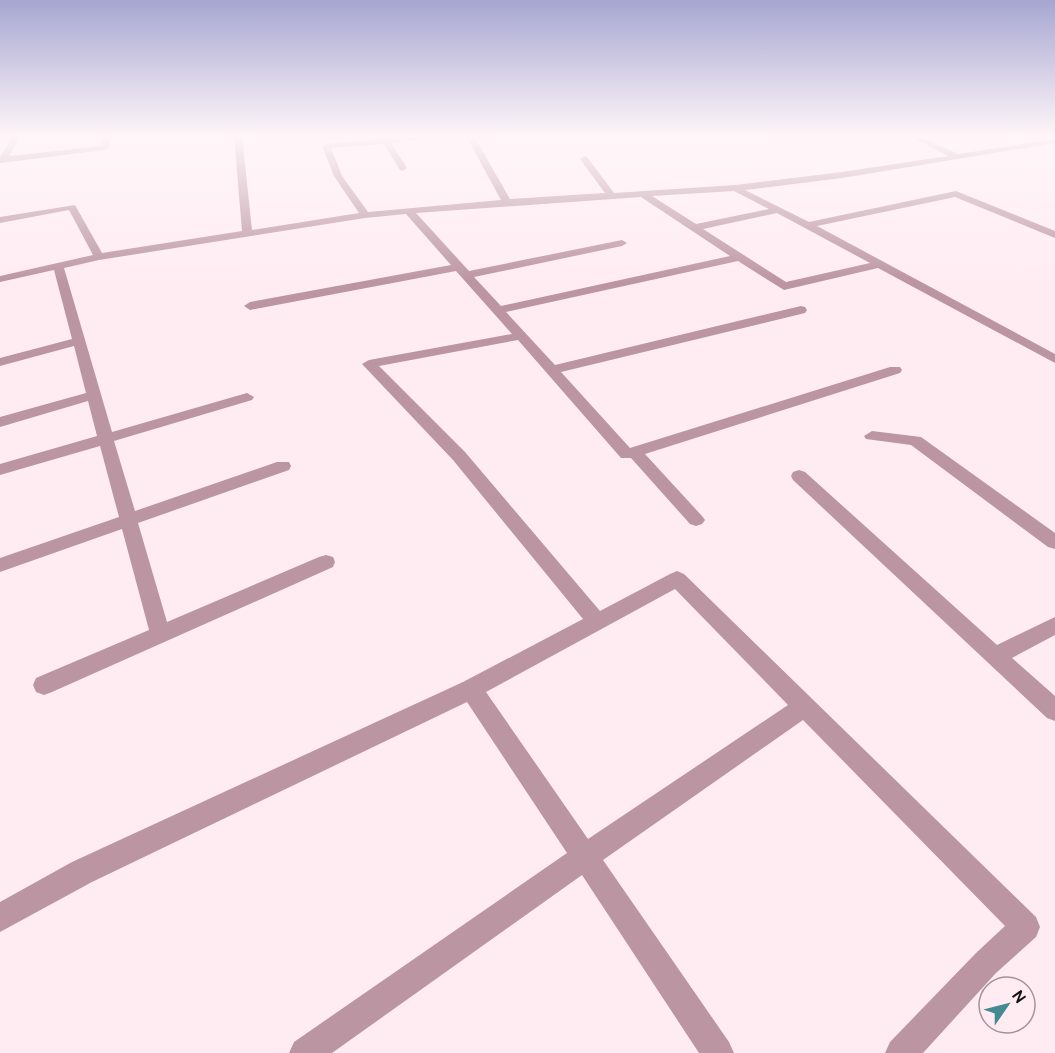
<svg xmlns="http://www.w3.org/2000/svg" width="1055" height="1053" viewBox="0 0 1055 1053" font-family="Cabin,sans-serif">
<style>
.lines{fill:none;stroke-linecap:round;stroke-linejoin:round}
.minor{fill:#bb95a2;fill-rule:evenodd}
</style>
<rect width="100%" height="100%" fill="#ffecf2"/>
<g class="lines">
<!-- minor -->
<path class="minor" d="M 13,136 L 21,136 L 9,156 L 101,146 L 104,136 L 112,136 L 108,148 L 104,150 L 0,163 L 0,157 Z
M 234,136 L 242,136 L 252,230 L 359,213 L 334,176 L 322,146 L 326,144 L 381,139 L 380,136 L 388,136 L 389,138 L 439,136 L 391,143 L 407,168 L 403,171 L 400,170 L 384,144 L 331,148 L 342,176 L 368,212 L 501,200 L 466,136 L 474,136 L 510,199 L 605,193 L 580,159 L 584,156 L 587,157 L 614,193 L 735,185 L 842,172 L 948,156 L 909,136 L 919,136 L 958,154 L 1055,139 L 1055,143 L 842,178 L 745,190 L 809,222 L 956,191 L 1055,231 L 1055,238 L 955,197 L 817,226 L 1055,354 L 1055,363 L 878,268 L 784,290 L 738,261 L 506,312 L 555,365 L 801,306 L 805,307 L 807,310 L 805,313 L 561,372 L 630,448 L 890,367 L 900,367 L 902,370 L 900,373 L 645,454 L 702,516 L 705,520 L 702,524 L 696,526 L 690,524 L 631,458 L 621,458 L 518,340 L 379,366 L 465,452 L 600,611 L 670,574 L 677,571 L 684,574 L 1036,917 L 1040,927 L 1036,937 L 996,973 L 923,1053 L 885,1053 L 890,1042 L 976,953 L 1005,926 L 803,720 L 603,860 L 729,1042 L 734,1053 L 699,1053 L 582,875 L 332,1053 L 289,1053 L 294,1042 L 567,853 L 467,702 L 92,882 L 0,932 L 0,902 L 72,862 L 463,682 L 583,619 L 453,460 L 362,364 L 369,360 L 512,334 L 456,271 L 250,310 L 244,306 L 250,302 L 451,265 L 406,214 L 365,218 L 99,260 L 64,268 L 112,432 L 247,393 L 254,397 L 252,400 L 114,441 L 135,511 L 277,462 L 289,462 L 291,466 L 289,470 L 138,523 L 167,622 L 319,557 L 326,555 L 333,557 L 335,562 L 333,567 L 52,692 L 44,695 L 36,692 L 33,685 L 36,678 L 149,630 L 122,529 L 0,572 L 0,558 L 119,517 L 100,446 L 0,475 L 0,464 L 97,436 L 88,401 L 0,427 L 0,417 L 86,393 L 74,346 L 0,366 L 0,358 L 72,339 L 54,270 L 0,282 L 0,276 L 93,255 L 69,210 L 0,223 L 0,217 L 75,205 L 102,253 L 242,231 ZM 734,191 L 769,209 L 696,224 L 652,196 ZM 641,197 L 730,256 L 501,306 L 474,277 L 622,246 L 627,243 L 622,240 L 469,271 L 416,213 ZM 777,213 L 870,263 L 786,282 L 703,229 ZM 675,589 L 788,705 L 588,839 L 486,692 Z
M 872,431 L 921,437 L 1055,533 L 1055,549 L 1048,547 L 911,445 L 866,439 L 864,436 Z
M 799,470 L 805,472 L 997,645 L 1055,617 L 1055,635 L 1012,658 L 1055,696 L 1055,721 L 1047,718 L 793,480 L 791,476 L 793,472 Z"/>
</g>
<!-- sky -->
<linearGradient id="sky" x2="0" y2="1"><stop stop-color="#a6a6d2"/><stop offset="0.48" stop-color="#fff6f9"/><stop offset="1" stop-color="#fff6f9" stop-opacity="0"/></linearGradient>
<rect width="1055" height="283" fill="url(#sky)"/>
<!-- north arrow -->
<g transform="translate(1007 1005) rotate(55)"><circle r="28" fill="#ffecf2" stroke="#a29499" stroke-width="1.5"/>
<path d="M0-4.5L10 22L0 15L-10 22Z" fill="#438a92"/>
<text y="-9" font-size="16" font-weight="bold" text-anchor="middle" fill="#171113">N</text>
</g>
</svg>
